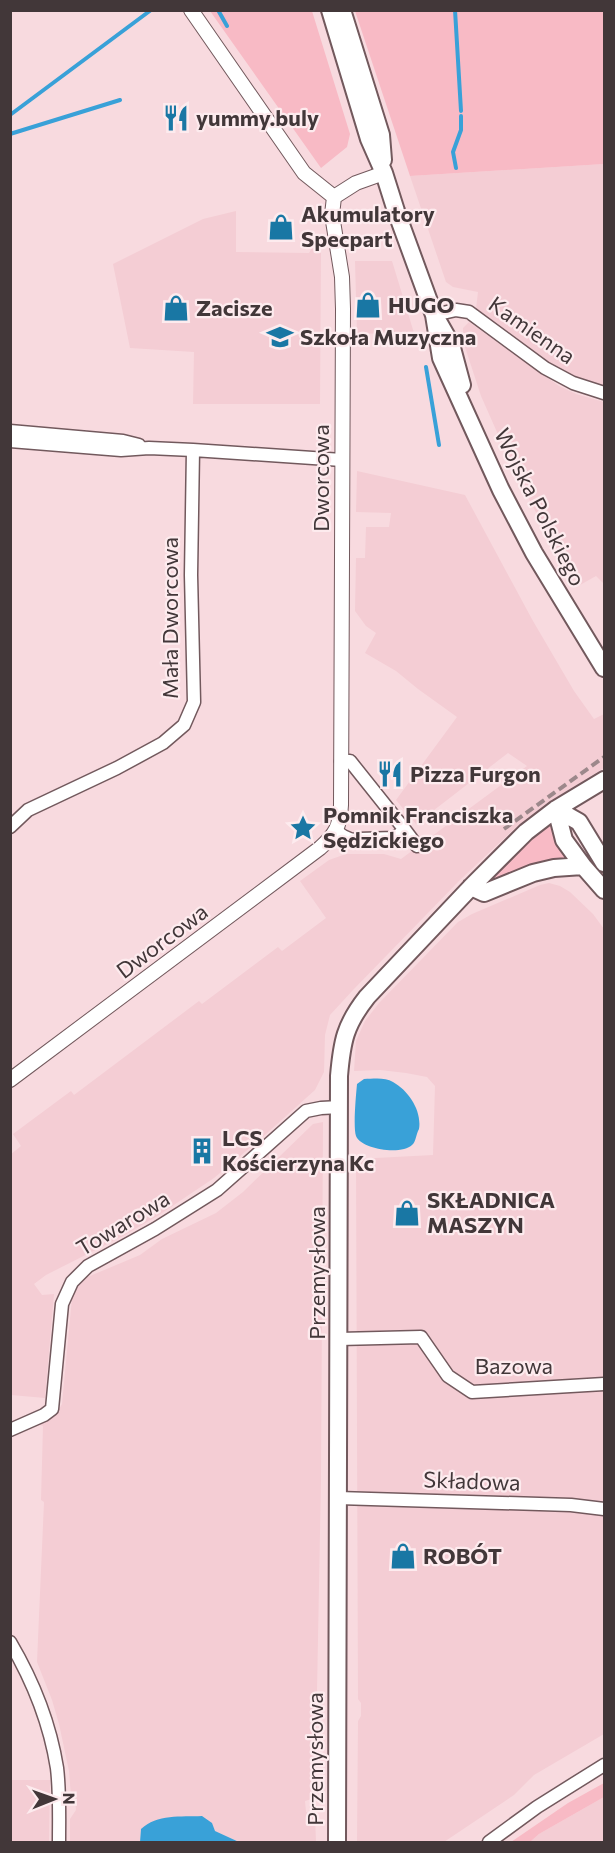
<svg xmlns="http://www.w3.org/2000/svg" width="615" height="1853" viewBox="0 0 615 1853" font-family="Commissioner,sans-serif">
<style>
.built{fill:#f4cdd4}
.green{fill:#f8bac5}
.water{fill:#39a1d8}
.lines{fill:none;stroke-linecap:round;stroke-linejoin:round}
.stream{stroke:#39a1d8;stroke-width:4}
.minor-casing{stroke:#72595d;stroke-width:15}
.tertiary-casing{stroke:#72595d;stroke-width:16}
.secondary-casing{stroke:#72595d;stroke-width:20}
.minor{stroke:#fff;stroke-width:12}
.tertiary{stroke:#fff;stroke-width:14}
.secondary{stroke:#fff;stroke-width:16}
.rail{stroke:#9c888b;stroke-width:4;stroke-dasharray:9 4.5;stroke-linecap:butt}
.labels{text-anchor:middle;stroke-width:4.5;stroke-linejoin:round;paint-order:stroke}
.poi-label{font-size:22px;font-weight:bold;fill:#423739;stroke:#fdebee;text-anchor:start}
.street-label{font-size:22px;fill:#423739;stroke:#fdebee}
</style>
<rect width="100%" height="100%" fill="#f8dadf"/>
<!-- built -->
<path class="built" d="M 604,164 L 604,386 L 577,377 L 547,362 L 476,309 L 478,292 L 453,287 L 446,282 L 410,176 Z
M 236,211 L 236,252 L 309,253 L 312,248 L 321,252 L 320,404 L 193,404 L 194,352 L 130,348 L 113,264 L 203,219 Z
M 355,261 L 392,261 L 414,333 L 410,335 L 357,333 Z
M 469,322 L 559,386 L 576,394 L 604,402 L 604,584 L 596,576 L 580,585 L 565,558 L 557,553 L 512,466 L 481,396 L 464,344 L 463,328 Z
M 357,471 L 465,495 L 533,621 L 574,691 L 594,719 L 604,714 L 604,768 L 544,805 L 513,830 L 460,880 L 353,990 L 330,1015 L 325,1035 L 324,1072 L 315,1090 L 257,1142 L 214,1178 L 159,1215 L 123,1236 L 46,1275 L 34,1284 L 42,1295 L 54,1294 L 45,1398 L 11,1395 L 10,1155 L 21,1146 L 13,1134 L 71,1091 L 74,1095 L 199,1001 L 202,1004 L 278,947 L 282,951 L 326,918 L 300,881 L 329,860 L 346,854 L 384,854 L 401,859 L 527,766 L 508,753 L 416,824 L 396,800 L 457,717 L 418,689 L 396,671 L 365,653 L 376,633 L 366,626 L 355,611 L 356,558 L 365,558 L 366,527 L 389,527 L 391,513 L 356,512 Z
M 549,883 L 560,886 L 570,892 L 593,914 L 604,929 L 604,1734 L 534,1775 L 514,1795 L 444,1842 L 357,1842 L 358,1721 L 361,1716 L 361,1703 L 358,1699 L 356,1159 L 433,1155 L 435,1086 L 427,1077 L 406,1073 L 380,1070 L 354,1071 L 356,1041 L 365,1021 L 379,1003 L 458,922 L 472,914 L 540,885 Z
M 323,1122 L 321,1480 L 315,1798 L 305,1801 L 306,1812 L 315,1816 L 316,1842 L 239,1842 L 215,1831 L 141,1829 L 140,1842 L 70,1842 L 70,1819 L 76,1810 L 75,1800 L 71,1796 L 69,1771 L 59,1724 L 52,1700 L 37,1662 L 44,1502 L 41,1500 L 43,1426 L 40,1425 L 55,1416 L 62,1404 L 73,1287 L 78,1281 L 140,1255 L 162,1239 L 216,1213 L 243,1192 L 313,1124 Z
M 11,1780 L 50,1780 L 49,1842 L 11,1842 Z
M 604,1797 L 604,1842 L 530,1842 L 539,1834 Z"/>
<!-- green -->
<path class="green" d="M 210,11 L 312,11 L 350,134 L 347,147 L 321,168 Z
M 355,11 L 604,11 L 604,164 L 410,176 Z
M 549,823 L 551,823 L 578,865 L 485,884 L 486,880 Z
M 604,1783 L 604,1797 L 539,1834 L 530,1842 L 511,1842 L 568,1803 Z"/>
<!-- water -->
<path class="water" d="M 364,1079 C 373,1079 385,1077 393,1082 C 409,1091 422,1111 419,1129 C 416,1134 416,1142 412,1145 C 402,1155 362,1150 356,1136 C 353,1127 356,1095 357,1084 Z
M 202,1816 L 212,1823 L 215,1831 L 239,1842 L 140,1842 L 141,1829 C 157,1814 181,1817 202,1816 Z"/>
<g class="lines">
<!-- stream -->
<path class="stream" d="M 218,10 L 227,26
M 455,10 L 461,111
M 10,115 L 151,10
M 10,134 L 120,100
M 456,168 L 453,152 L 461,130 L 461,116
M 426,367 L 439,445"/>
<!-- minor casing -->
<g class="minor-casing">
<path id="minor" d="M 434,315 L 456,310 L 469,312 L 545,368 L 573,383 L 604,393
M 10,431 L 123,441 L 139,445
M 10,441 L 121,450 L 149,448 L 193,450 L 342,460
M 10,827 L 28,810 L 117,768 L 163,743 L 184,725 L 194,702 L 191,575 L 193,450
M 405,830 L 417,846
M 336,831 L 343,836 L 352,840 L 359,839 L 394,838 L 405,830 L 350,761 L 341,761
M 339,1339 L 421,1337 L 448,1376 L 472,1392 L 604,1384
M 10,1430 L 44,1415 L 52,1409 L 62,1304 L 72,1282 L 88,1266 L 155,1229 L 217,1190 L 306,1111 L 321,1108 L 340,1107
M 338,1498 L 571,1505 L 604,1509
M 10,1642 C 33,1681 50,1724 57,1768 C 60,1793 59,1818 59,1842
M 489,1842 L 537,1807 L 604,1765"/>
</g>
<!-- tertiary casing -->
<g class="tertiary-casing">
<path id="tertiary" d="M 191,10 L 304,173 L 334,197
M 10,1080 L 320,848 C 336,834 340,826 341,805 L 343,309 L 342,277 L 332,215 L 334,197 L 356,183 L 384,173"/>
</g>
<!-- secondary casing -->
<g class="secondary-casing">
<path id="secondary" d="M 330,10 L 369,139 L 384,173 L 396,211 L 434,315 L 441,358 L 501,490 L 534,553 L 604,668
M 342,10 L 381,135 L 383,160
M 439,323 L 451,344 L 462,385
M 556,809 L 579,822 L 604,863
M 556,809 L 564,840 L 583,866
M 471,887 L 484,893 L 533,873 L 554,868 L 583,866 L 604,890
M 337,1842 L 339,1076 C 342,1041 345,1025 367,997 L 471,887 L 526,832 L 556,809 L 604,780"/>
</g>
<!-- minor -->
<use href="#minor" class="minor"/>
<!-- tertiary -->
<use href="#tertiary" class="tertiary"/>
<!-- secondary -->
<use href="#secondary" class="secondary"/>
<!-- rail -->
<path class="rail" d="M 504,829 L 604,757"/>
</g>
<!-- icons -->
<defs>
<g id="restaurant-bare" transform="scale(2.07)"><path d="M-5-6h1v4h1v-4h1v4h1v-4h1v5L-1.5 .5V6h-2V.5L-5-1ZM5-6V6H3V1.5H1.5Q1.5-4 5-6Z" fill="#1977a4" stroke="#fdebee" stroke-width="2.5" paint-order="stroke"/></g>
<g id="shop-bare" transform="scale(2.07)"><path d="M-5-2.5h2.3a2.7 3.5 0 0 1 5.4 0H5L5.5 6h-11ZM-1.5-2.5h3a1.5 2.3 0 0 0-3 0Z" fill="#1977a4" stroke="#fdebee" stroke-width="2.5" paint-order="stroke"/></g>
<g id="school-bare" transform="scale(2.07)"><path d="M0-5L7-2L0 1L-7-2ZM-4 1L0 2.5L4 1V4Q0 6-4 4Z" fill="#1977a4" stroke="#fdebee" stroke-width="2.5" paint-order="stroke"/></g>
<g id="sight-bare" transform="scale(2.07)"><path d="M0-6L1.8-2.2L6-1.7L2.9 1.2L3.7 5.4L0 3.3L-3.7 5.4L-2.9 1.2L-6-1.7L-1.8-2.2Z" fill="#1977a4" stroke="#fdebee" stroke-width="2.5" paint-order="stroke"/></g>
<g id="building-bare" transform="scale(2.07)"><path d="M-4-6H4V6H1V3H-1V6H-4ZM-2.5-4.3h1.7v1.8h-1.7ZM.8-4.3h1.7v1.8H.8ZM-2.5-1h1.7V.8h-1.7ZM.8-1h1.7V.8H.8Z" fill="#1977a4" stroke="#fdebee" stroke-width="2.5" paint-order="stroke"/></g>
</defs>
<g fill-rule="evenodd">
<use href="#restaurant-bare" x="176" y="118"/>
<use href="#shop-bare" x="281" y="227"/>
<use href="#shop-bare" x="368" y="305"/>
<use href="#shop-bare" x="176" y="308"/>
<use href="#school-bare" x="280" y="337"/>
<use href="#restaurant-bare" x="390" y="774"/>
<use href="#sight-bare" x="303" y="828"/>
<use href="#building-bare" x="202" y="1151"/>
<use href="#shop-bare" x="407" y="1213"/>
<use href="#shop-bare" x="403" y="1556"/>
</g>
<g class="labels">
<!-- poi labels -->
<g class="poi-label">
<text x="196" y="126">yummy.buly</text>
<text x="301" y="222">Akumulatory<tspan x="301" dy="25">Specpart</tspan></text>
<text x="388" y="313">HUGO</text>
<text x="196" y="316">Zacisze</text>
<text x="300" y="345">Szkoła Muzyczna</text>
<text x="410" y="782">Pizza Furgon</text>
<text x="323" y="823">Pomnik Franciszka<tspan x="323" dy="25">Sędzickiego</tspan></text>
<text x="222" y="1146">LCS<tspan x="222" dy="25">Kościerzyna Kc</tspan></text>
<text x="427" y="1208">SKŁADNICA<tspan x="427" dy="25">MASZYN</tspan></text>
<text x="423" y="1564">ROBÓT</text>
</g>
<!-- street labels -->
<g class="street-label">
<text transform="translate(532 330) rotate(35)" y="8">Kamienna</text>
<text transform="translate(321 478) rotate(-90)" y="8">Dworcowa</text>
<text transform="translate(540 507) rotate(63)" y="8">Wojska Polskiego</text>
<text transform="translate(170 618) rotate(-90)" y="8">Mała Dworcowa</text>
<text transform="translate(162 941) rotate(-37)" y="8">Dworcowa</text>
<text transform="translate(123 1223) rotate(-31)" y="8">Towarowa</text>
<text transform="translate(317 1273) rotate(-90)" y="8">Przemysłowa</text>
<text x="514" y="1374">Bazowa</text>
<text transform="translate(472 1481) rotate(2)" y="8">Składowa</text>
<text transform="translate(315 1759) rotate(-90)" y="8">Przemysłowa</text>
</g>
</g>
<!-- border -->
<rect width="615" height="1853" fill="none" stroke="#423739" stroke-width="24"/>
<!-- north arrow -->
<g transform="translate(54 1799) rotate(89)" stroke="#fdebee" stroke-width="4.5" paint-order="stroke">
<path d="M0-4.5L10 22L0 15L-10 22Z" fill="#423739"/>
<text y="-9" font-size="16" font-weight="bold" text-anchor="middle" fill="#423739">N</text>
</g>
</svg>
